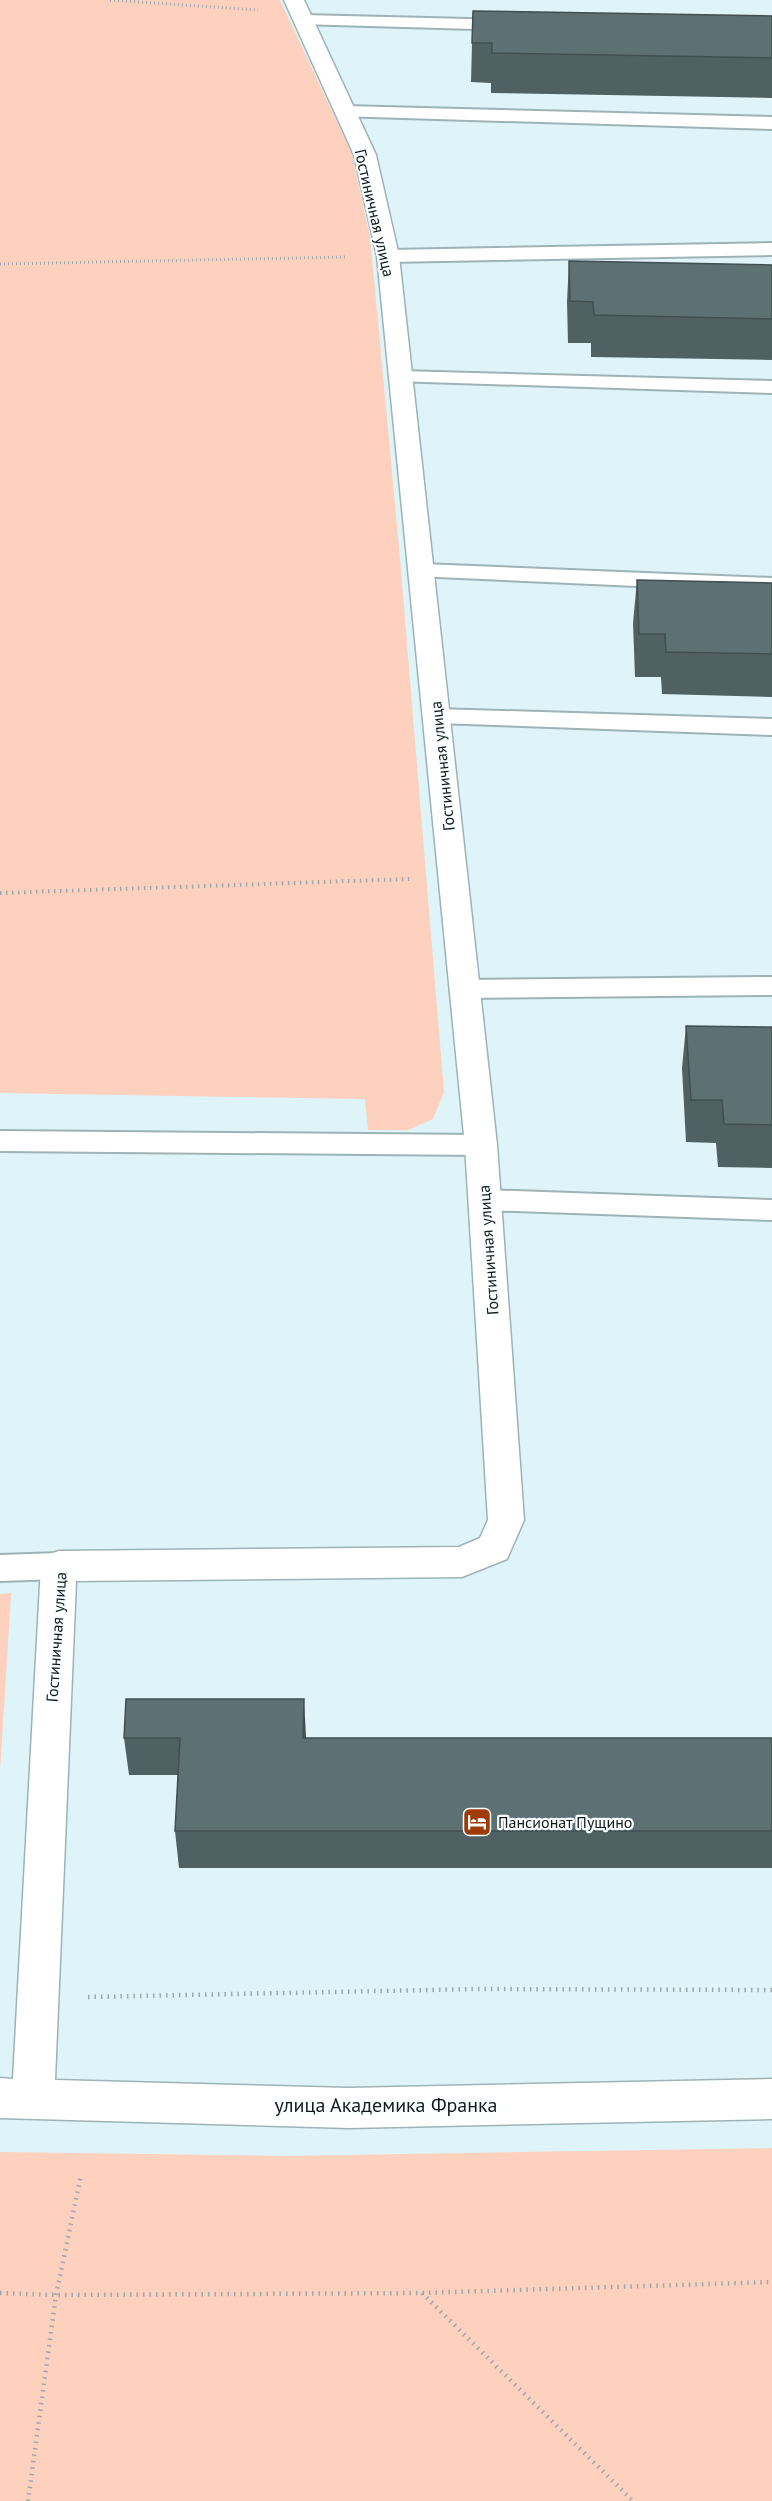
<svg xmlns="http://www.w3.org/2000/svg" width="772" height="2501" viewBox="0 0 772 2501" font-family="'PT Sans',sans-serif">
<style>
.green{fill:#fed0be}
.lines{fill:none;stroke-linecap:round;stroke-linejoin:round}
.lane-casing{stroke:#9db3b6;stroke-width:4}
.street-casing{stroke:#9db3b6;stroke-width:3}
.path-far2{stroke:#99aaad;stroke-width:3;stroke-dasharray:1 3;stroke-linecap:butt}
.path-far1{stroke:#99aaad;stroke-width:4;stroke-dasharray:1.5 4.5;stroke-linecap:butt}
.path{stroke:#99aaad;stroke-width:4.5;stroke-dasharray:1.5 5;stroke-linecap:butt}
.lane{fill:#fff;fill-rule:evenodd}
.street{fill:#fff;fill-rule:evenodd}
.wall{fill:#506164}
.shaded-wall{fill:#414f51}
.building{fill:#5d7174;stroke:#414f51;stroke-width:1.5}
.labels{text-anchor:middle;stroke-width:4.5;stroke-linejoin:round;paint-order:stroke}
.street-label{font-size:16px;fill:#121a1b;stroke:#f9fefe}
.poi-label{font-size:16px;fill:#121a1b;stroke:#f9fefe;text-anchor:start}
.near-street-label{font-size:20px;fill:#121a1b;stroke:#f9fefe}
</style>
<rect width="100%" height="100%" fill="#def4f8"/>
<!-- green -->
<path class="green" d="M 0,0 L 280,0 L 352,154 L 370,237 L 399,547 L 444,1092 L 433,1119 L 408,1130 L 368,1130 L 365,1099 L 0,1093 Z
M 11,1593 L 11,1594 L 0,1771 L 0,1594 Z
M 772,2148 L 772,2501 L 0,2501 L 0,2152 L 284,2156 Z"/>
<g class="lines">
<!-- lane casing -->
<g class="lane-casing">
<path id="lane" d="M 304,15 L 512,20 L 518,21 L 521,25 L 518,29 L 512,30 L 298,24 L 295,20 L 298,16 Z
M 345,106 L 772,117 L 772,129 L 338,116 L 336,112 L 338,108 Z
M 772,243 L 772,255 L 388,262 L 381,260 L 378,256 L 381,252 L 388,250 Z
M 401,371 L 772,381 L 772,393 L 394,381 L 391,377 L 394,373 Z
M 423,564 L 772,578 L 772,592 L 415,576 L 412,571 L 415,566 Z
M 437,709 L 772,719 L 772,735 L 437,723 L 429,721 L 425,716 L 429,711 Z
M 772,977 L 772,995 L 463,998 L 454,995 L 450,989 L 454,983 L 463,980 Z
M 0,1131 L 481,1135 L 491,1138 L 495,1145 L 491,1152 L 481,1155 L 0,1151 Z
M 484,1190 L 772,1200 L 772,1220 L 484,1210 L 474,1207 L 470,1200 L 474,1193 Z
M 59,1553 L 70,1557 L 75,1566 L 70,1575 L 59,1579 L 0,1581 L 0,1555 Z"/>
</g>
<!-- street casing -->
<g class="street-casing">
<path id="street" d="M 284,0 L 304,0 L 376,155 L 399,256 L 497,1145 L 524,1520 L 507,1559 L 462,1577 L 76,1581 L 55,2080 L 349,2088 L 772,2079 L 772,2119 L 349,2128 L 0,2118 L 0,2078 L 13,2079 L 41,1566 L 46,1555 L 59,1551 L 459,1547 L 480,1538 L 488,1520 L 465,1145 L 377,256 L 354,155 Z"/>
</g>
<!-- path-far2 -->
<path class="path-far2" d="M 110,0 L 258,10
M 0,264 L 347,257"/>
<!-- path-far1 -->
<path class="path-far1" d="M 0,893 L 410,879"/>
<!-- path -->
<path class="path" d="M 88,1997 L 476,1989 L 772,1990
M 0,2293 L 56,2295 L 422,2293 L 772,2282
M 422,2293 L 633,2501
M 28,2501 L 56,2295 L 81,2175"/>
<!-- lane -->
<use href="#lane" class="lane"/>
<!-- street -->
<use href="#street" class="street"/>
</g>
<!-- wall -->
<path class="wall" d="M 772,16 L 772,98 L 491,93 L 491,83 L 471,82 L 472,43 Z
M 569,261 L 772,265 L 772,360 L 591,357 L 591,343 L 568,343 L 567,302 Z
M 637,580 L 772,583 L 772,697 L 662,694 L 661,677 L 635,677 L 633,623 Z
M 686,1026 L 772,1027 L 772,1168 L 718,1167 L 716,1143 L 686,1142 L 682,1068 Z
M 124,1738 L 772,1738 L 772,1868 L 179,1868 L 175,1831 L 178,1775 L 129,1775 Z"/>
<!-- shaded-wall -->
<path class="shaded-wall" d="M 304,1699 L 306,1737 L 304,1776 L 303,1738 Z"/>
<!-- building -->
<path class="building" d="M 473,11 L 772,16 L 772,58 L 492,53 L 492,43 L 472,43 Z
M 569,261 L 772,265 L 772,319 L 594,315 L 593,302 L 570,301 Z
M 637,580 L 772,583 L 772,654 L 666,652 L 665,634 L 639,634 Z
M 686,1026 L 772,1027 L 772,1125 L 724,1124 L 722,1100 L 691,1100 Z
M 126,1699 L 304,1699 L 303,1738 L 772,1738 L 772,1831 L 175,1831 L 180,1738 L 124,1738 Z"/>
<!-- icons -->
<defs>
<g id="hotel-square" transform="scale(1.5)"><rect x="-9" y="-9" width="18" height="18" rx="4" fill="#9f3b07" stroke="#f9fefe"/><path d="M-6-4.5h1.5V1H6V5H4.5V3h-9V5H-6ZM-4 0a1.8 1.8 0 1 1 3.6 0ZM.5 0V-2.5h3Q6-2.5 6 0Z" fill="#fff"/></g>
</defs>
<g fill-rule="evenodd">
<use href="#hotel-square" x="477" y="1822"/>
</g>
<g class="labels">
<!-- street labels -->
<g class="street-label">
<text transform="translate(375 213) rotate(77)" y="6">Гостиничная улица</text>
<text transform="translate(442 766) rotate(-96)" y="6">Гостиничная улица</text>
<text transform="translate(488 1250) rotate(-94)" y="6">Гостиничная улица</text>
<text transform="translate(56 1637) rotate(-86)" y="6">Гостиничная улица</text>
</g>
<!-- poi labels -->
<g class="poi-label">
<text x="498" y="1828">Пансионат Пущино</text>
</g>
<!-- near-street labels -->
<g class="near-street-label">
<text x="386" y="2112">улица Академика Франка</text>
</g>
</g>
</svg>
